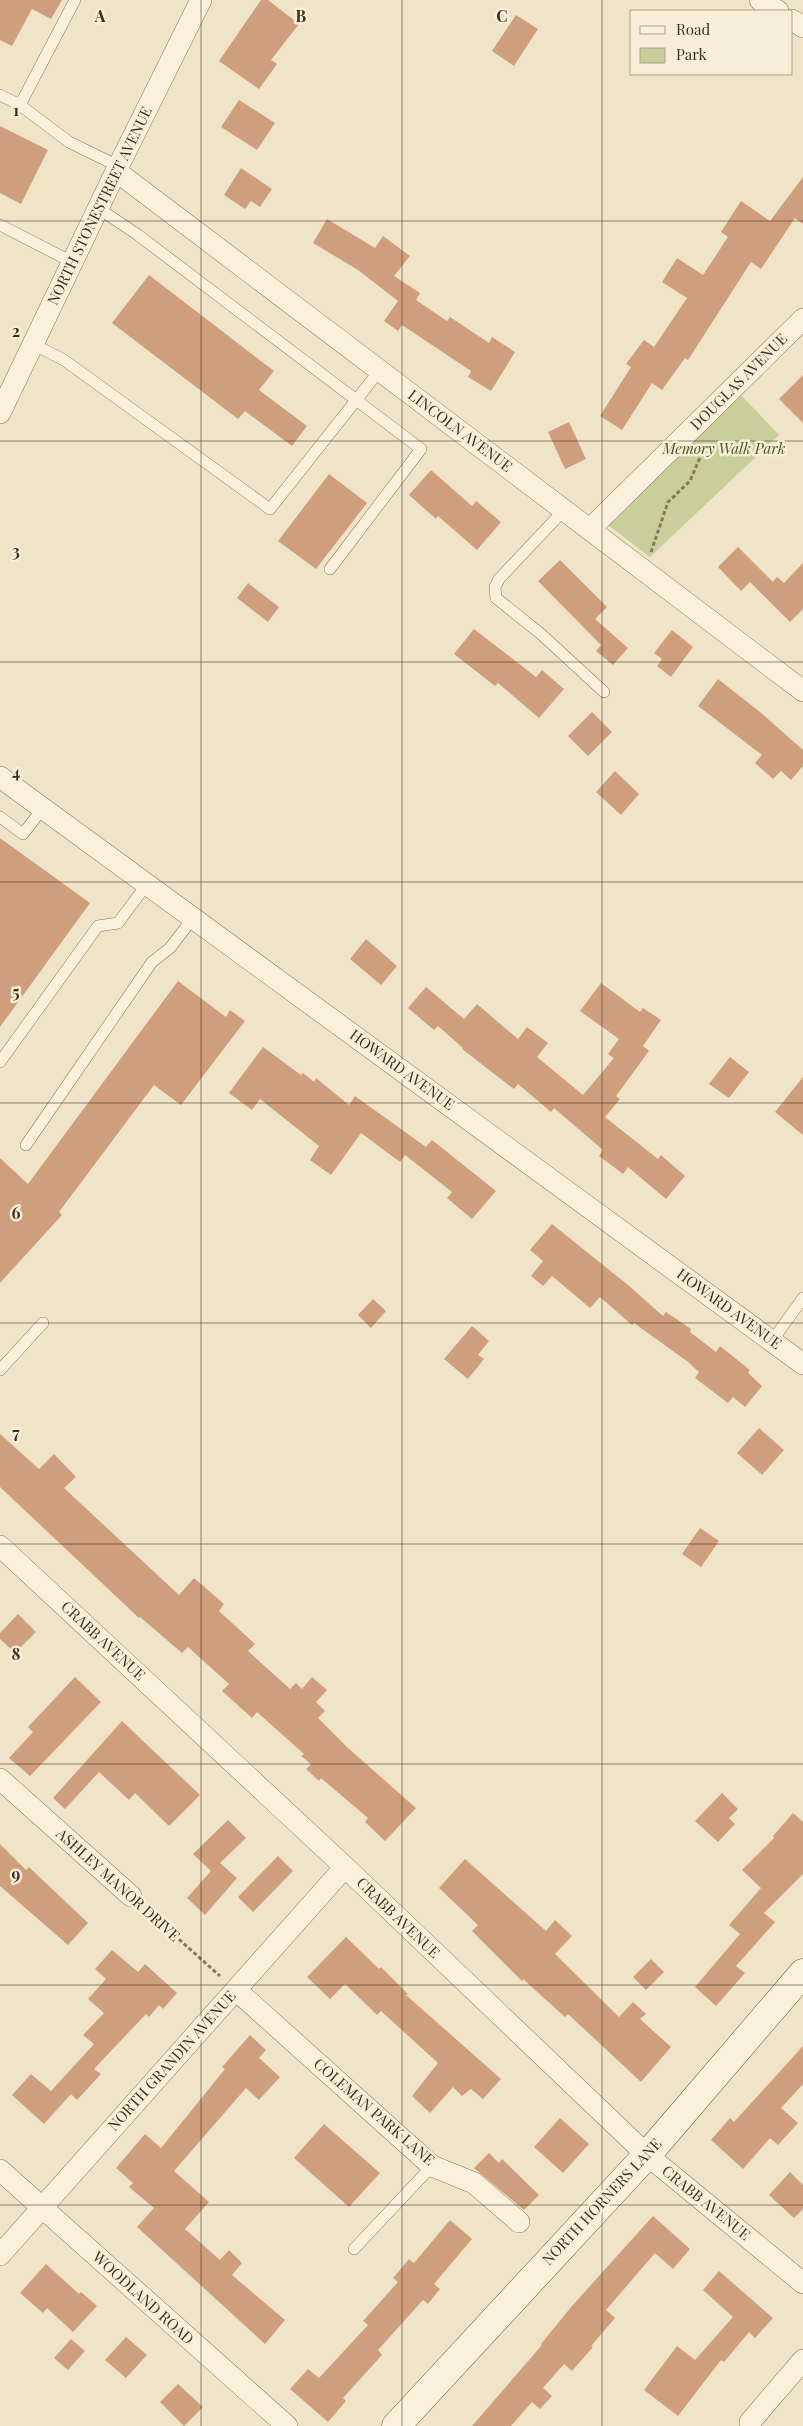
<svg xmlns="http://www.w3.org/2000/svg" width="803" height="2426" viewBox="0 0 803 2426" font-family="'Playfair Display',serif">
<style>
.green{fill:#c9cf9b}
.building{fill:#cf9f7d}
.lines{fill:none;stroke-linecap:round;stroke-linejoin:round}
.lane-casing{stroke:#8d765c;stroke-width:12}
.street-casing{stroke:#8d765c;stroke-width:22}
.secondary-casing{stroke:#6f573f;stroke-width:29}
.path{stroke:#8d765c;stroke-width:3;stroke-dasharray:4 2.5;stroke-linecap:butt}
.lane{stroke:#faf1dc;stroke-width:11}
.street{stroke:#faf1dc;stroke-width:21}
.secondary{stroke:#faf1dc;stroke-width:28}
.grid{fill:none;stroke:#3d2e20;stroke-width:1;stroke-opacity:0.55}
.labels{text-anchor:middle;stroke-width:5;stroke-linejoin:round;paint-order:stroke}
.street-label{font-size:15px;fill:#3d2e20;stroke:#f7eed8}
.park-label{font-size:15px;font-style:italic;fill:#4d5a26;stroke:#f7eed8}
.grid-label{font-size:16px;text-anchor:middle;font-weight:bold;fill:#3d2e20;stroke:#f7eed8;stroke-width:5;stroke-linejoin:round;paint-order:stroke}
</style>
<rect width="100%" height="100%" fill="#f0e4c8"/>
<!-- green -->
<path class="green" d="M 740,394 L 779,435 L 650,557 L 608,525 Z"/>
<!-- building -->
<path class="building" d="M 0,0 L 62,0 L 51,19 L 32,9 L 12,46 L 0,40 Z
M 261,0 L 268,0 L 299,24 L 271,60 L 277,64 L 259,89 L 219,61 Z
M 516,15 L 538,29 L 514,66 L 492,51 Z
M 239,100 L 275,123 L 257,150 L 221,127 Z
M 0,126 L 48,150 L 21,204 L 0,193 Z
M 241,168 L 272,189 L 260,207 L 251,201 L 245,209 L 224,195 Z
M 803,177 L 803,224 L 795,218 L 761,269 L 751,262 L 688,360 L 685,358 L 662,390 L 652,383 L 622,430 L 600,416 L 631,367 L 626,364 L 644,340 L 654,347 L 687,298 L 662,282 L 677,258 L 703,275 L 728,237 L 721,232 L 741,201 L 770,221 Z
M 327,219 L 375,248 L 383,236 L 410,256 L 394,276 L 420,293 L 416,300 L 447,321 L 450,317 L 489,343 L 492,337 L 515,352 L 491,391 L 468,377 L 471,371 L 402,325 L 398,331 L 384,321 L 398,301 L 358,270 L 313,243 Z
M 149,275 L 274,371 L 259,390 L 307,426 L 292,446 L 245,411 L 238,419 L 112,323 Z
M 803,375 L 803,423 L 779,399 Z
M 569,422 L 586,459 L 565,469 L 548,432 Z
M 431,470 L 472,506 L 476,501 L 501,522 L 477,550 L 438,516 L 436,519 L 409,495 Z
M 329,474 L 367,503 L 316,569 L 278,541 Z
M 738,547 L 773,582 L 777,577 L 784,583 L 803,563 L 803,609 L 790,622 L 750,582 L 741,591 L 718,567 Z
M 560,560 L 607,607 L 595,619 L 628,648 L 613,665 L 596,651 L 601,645 L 538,581 Z
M 248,583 L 279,607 L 268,622 L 237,598 Z
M 474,629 L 536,677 L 542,670 L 564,689 L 539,718 L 498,683 L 495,686 L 454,654 Z
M 672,630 L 693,647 L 671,677 L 657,666 L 662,659 L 654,653 Z
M 718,679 L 760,712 L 803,750 L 803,766 L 791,780 L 781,771 L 773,779 L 755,763 L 762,755 L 698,706 Z
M 592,712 L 612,732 L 588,756 L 568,736 Z
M 615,771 L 639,794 L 621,815 L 596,792 Z
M 0,838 L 90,903 L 0,1027 Z
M 366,939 L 397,966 L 381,985 L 350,959 Z
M 178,981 L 226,1017 L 230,1010 L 245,1021 L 181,1105 L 154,1085 L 59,1212 L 62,1215 L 0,1283 L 0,1158 L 28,1184 Z
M 601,983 L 640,1012 L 643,1008 L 661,1020 L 643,1046 L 649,1051 L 616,1096 L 620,1099 L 605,1117 L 658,1159 L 661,1155 L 685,1176 L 666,1199 L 628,1167 L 623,1174 L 599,1156 L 603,1150 L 554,1108 L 551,1112 L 518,1084 L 514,1089 L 462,1049 L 463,1048 L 438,1026 L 434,1030 L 408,1008 L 426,987 L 464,1019 L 477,1004 L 518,1039 L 527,1027 L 548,1043 L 537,1057 L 583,1095 L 614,1058 L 608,1054 L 619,1039 L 580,1011 Z
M 263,1047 L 301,1075 L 303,1073 L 314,1082 L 316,1078 L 349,1105 L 355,1096 L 426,1147 L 432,1140 L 496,1191 L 472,1219 L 447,1198 L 452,1192 L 405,1155 L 400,1162 L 361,1133 L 331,1175 L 310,1160 L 319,1146 L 260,1099 L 252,1110 L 229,1093 Z
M 730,1057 L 749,1072 L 729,1098 L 709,1084 Z
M 803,1077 L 803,1135 L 775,1112 Z
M 552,1224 L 628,1285 L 663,1316 L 666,1312 L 691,1329 L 690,1332 L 716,1352 L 720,1346 L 750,1370 L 748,1373 L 762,1386 L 745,1407 L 733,1397 L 728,1403 L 695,1378 L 699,1372 L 688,1362 L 634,1323 L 632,1325 L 600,1297 L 590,1308 L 552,1276 L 543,1286 L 531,1276 L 543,1261 L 530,1250 Z
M 373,1299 L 386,1311 L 371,1328 L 358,1315 Z
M 472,1326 L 489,1341 L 478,1355 L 484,1359 L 468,1379 L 444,1359 Z
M 759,1428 L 784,1450 L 762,1475 L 737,1453 Z
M 0,1434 L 39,1469 L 54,1454 L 76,1477 L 64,1488 L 179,1595 L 194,1578 L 224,1604 L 219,1611 L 255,1644 L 248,1651 L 290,1689 L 296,1683 L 302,1689 L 312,1677 L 327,1690 L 316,1702 L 325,1711 L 318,1718 L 348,1748 L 416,1808 L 385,1841 L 365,1822 L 368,1818 L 321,1778 L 319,1781 L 306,1769 L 311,1764 L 301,1756 L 304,1754 L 257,1712 L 252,1718 L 222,1691 L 229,1684 L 188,1647 L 182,1653 L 140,1617 L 139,1618 L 0,1487 Z
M 700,1528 L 719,1541 L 701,1567 L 682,1554 Z
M 18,1614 L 36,1632 L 15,1653 L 0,1639 L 0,1633 Z
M 75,1677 L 101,1702 L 30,1776 L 9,1758 L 33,1732 L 28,1727 Z
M 122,1721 L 200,1795 L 169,1826 L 135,1793 L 129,1800 L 99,1772 L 65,1809 L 53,1798 Z
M 722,1793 L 738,1809 L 729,1818 L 735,1824 L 718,1842 L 695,1821 Z
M 793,1813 L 803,1822 L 803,1874 L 764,1913 L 775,1922 L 736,1966 L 745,1973 L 716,2006 L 695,1987 L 740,1934 L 729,1925 L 761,1888 L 742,1870 L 774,1838 L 773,1836 Z
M 228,1820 L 246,1838 L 220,1863 L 237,1878 L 205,1915 L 187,1898 L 211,1871 L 193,1854 Z
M 0,1844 L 26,1870 L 29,1867 L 88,1923 L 68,1945 L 0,1886 Z
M 278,1856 L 293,1871 L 253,1912 L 238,1897 Z
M 465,1859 L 546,1931 L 555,1920 L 572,1936 L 555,1954 L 619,2017 L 633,2002 L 646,2014 L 640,2019 L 671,2047 L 641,2082 L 568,2014 L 565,2017 L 523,1979 L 522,1981 L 472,1931 L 478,1925 L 439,1888 Z
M 346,1937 L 379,1969 L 381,1967 L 408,1994 L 406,1995 L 501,2079 L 483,2099 L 471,2089 L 462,2096 L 453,2087 L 430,2113 L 412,2096 L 438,2063 L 381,2011 L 377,2015 L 345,1984 L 330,1999 L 307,1977 Z
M 112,1950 L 138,1972 L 145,1964 L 177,1993 L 163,2009 L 159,2005 L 149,2017 L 146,2014 L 94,2069 L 101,2074 L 77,2100 L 71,2094 L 44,2124 L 12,2095 L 31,2074 L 51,2091 L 94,2044 L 83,2035 L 104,2013 L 88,1999 L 106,1979 L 95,1969 Z
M 651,1959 L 664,1972 L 646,1990 L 633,1977 Z
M 250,2035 L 266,2050 L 259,2058 L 280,2077 L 259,2100 L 246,2088 L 174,2171 L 209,2202 L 185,2229 L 220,2260 L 229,2250 L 242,2263 L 232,2275 L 285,2320 L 265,2344 L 137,2227 L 154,2208 L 129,2187 L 133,2183 L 116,2168 L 145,2134 L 161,2148 L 225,2069 L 222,2067 Z
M 803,2046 L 803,2084 L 781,2108 L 798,2123 L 778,2145 L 770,2138 L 743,2169 L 711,2140 L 730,2118 L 734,2122 Z
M 560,2118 L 589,2144 L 563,2173 L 534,2147 Z
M 324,2124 L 380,2173 L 349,2207 L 294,2158 Z
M 489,2153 L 499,2163 L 502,2159 L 539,2195 L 524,2210 L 474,2168 Z
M 790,2172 L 803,2185 L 803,2209 L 794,2218 L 769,2195 Z
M 653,2216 L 690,2249 L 673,2269 L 655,2253 L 606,2310 L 615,2318 L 591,2346 L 593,2347 L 572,2371 L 564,2364 L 543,2388 L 552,2396 L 540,2409 L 532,2402 L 511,2426 L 472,2426 L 542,2345 L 541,2344 L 572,2306 Z
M 450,2220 L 472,2239 L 434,2284 L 440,2289 L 428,2304 L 423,2300 L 378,2350 L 382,2355 L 343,2398 L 346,2401 L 328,2422 L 290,2389 L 308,2369 L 319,2378 L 368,2325 L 363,2321 L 398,2282 L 393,2278 L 409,2259 L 414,2263 Z
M 46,2264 L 79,2294 L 81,2292 L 97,2306 L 73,2332 L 47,2308 L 43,2313 L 20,2293 Z
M 719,2271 L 773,2318 L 755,2338 L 749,2332 L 724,2362 L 721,2360 L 678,2416 L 644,2390 L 677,2346 L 695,2360 L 733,2317 L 703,2290 Z
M 126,2337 L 147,2355 L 126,2378 L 105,2360 Z
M 71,2339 L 85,2351 L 68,2370 L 54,2358 Z
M 178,2384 L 203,2407 L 184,2426 L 160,2402 Z"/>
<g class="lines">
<!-- lane casing -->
<g class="lane-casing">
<path id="lane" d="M 75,0 L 20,105 L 69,142 L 118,166
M 0,95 L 20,105
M 98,208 L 138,235 L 421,449 L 330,569
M 0,225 L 72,262
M 33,344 L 64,360 L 270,509 L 380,370
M 564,510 L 499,579 L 495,587 L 496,598 L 541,634 L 604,692
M 0,817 L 23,834 L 43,808
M 0,1062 L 98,926 L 118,923 L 147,884
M 26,1145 L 152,962 L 170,948 L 193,918
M 772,1341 L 803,1298
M 0,1370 L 43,1323
M 354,2249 L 432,2166"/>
</g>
<!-- street casing -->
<g class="street-casing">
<path id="street" d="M 760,0 L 778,11
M 792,20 L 803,27
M 116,171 L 803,691
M 0,413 L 116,171 L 201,0
M 590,529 L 803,319
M 0,777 L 803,1364
M 0,1546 L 345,1867 L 647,2155 L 803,2283
M 0,1779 L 131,1896
M 236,1990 L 432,2166 L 474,2183 L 519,2222
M 0,2170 L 287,2426
M 0,2255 L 345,1867
M 750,2422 L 803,2360"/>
</g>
<!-- secondary casing -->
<g class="secondary-casing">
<path id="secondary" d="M 396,2426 L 647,2155 L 803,1973"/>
</g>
<!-- path -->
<path class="path" d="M 651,552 L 668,502 L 690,481 L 704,448
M 145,1909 L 220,1976"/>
<!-- lane -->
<use href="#lane" class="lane"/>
<!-- street -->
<use href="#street" class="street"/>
<!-- secondary -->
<use href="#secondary" class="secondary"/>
</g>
<!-- grid -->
<path class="grid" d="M 201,0 L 201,2426M 402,0 L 402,2426M 602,0 L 602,2426M 0,221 L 803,221M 0,441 L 803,441M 0,662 L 803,662M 0,882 L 803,882M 0,1103 L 803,1103M 0,1323 L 803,1323M 0,1544 L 803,1544M 0,1764 L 803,1764M 0,1985 L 803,1985M 0,2205 L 803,2205"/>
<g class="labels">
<!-- street labels -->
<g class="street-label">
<text transform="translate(100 206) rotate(-64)" y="5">NORTH STONESTREET AVENUE</text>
<text transform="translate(739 382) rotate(-45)" y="5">DOUGLAS AVENUE</text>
<text transform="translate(460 431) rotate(37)" y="5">LINCOLN AVENUE</text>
<text transform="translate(402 1070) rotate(36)" y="5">HOWARD AVENUE</text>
<text transform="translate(729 1309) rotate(36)" y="5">HOWARD AVENUE</text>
<text transform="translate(103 1641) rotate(43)" y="5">CRABB AVENUE</text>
<text transform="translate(118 1885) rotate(42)" y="5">ASHLEY MANOR DRIVE</text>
<text transform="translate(398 1918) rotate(44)" y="5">CRABB AVENUE</text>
<text transform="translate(172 2061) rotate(-48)" y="5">NORTH GRANDIN AVENUE</text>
<text transform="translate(374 2112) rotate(41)" y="5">COLEMAN PARK LANE</text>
<text transform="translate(602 2202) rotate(-47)" y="5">NORTH HORNERS LANE</text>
<text transform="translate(706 2203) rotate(39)" y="5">CRABB AVENUE</text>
<text transform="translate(143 2298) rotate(42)" y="5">WOODLAND ROAD</text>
</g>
<!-- park labels -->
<g class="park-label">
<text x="724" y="454">Memory Walk Park</text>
</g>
</g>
<g class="grid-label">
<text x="100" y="22">A</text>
<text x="301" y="22">B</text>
<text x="502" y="22">C</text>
<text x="16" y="116">1</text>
<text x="16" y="337">2</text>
<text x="16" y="557">3</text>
<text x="16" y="778">4</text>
<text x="16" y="998">5</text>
<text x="16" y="1219">6</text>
<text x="16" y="1439">7</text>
<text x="16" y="1660">8</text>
<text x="16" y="1880">9</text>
</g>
<!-- legend -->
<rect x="630" y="10" width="162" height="65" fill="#f7eed8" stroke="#ada18e"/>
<rect x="640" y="26" width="25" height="8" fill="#faf1dc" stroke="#ada18e"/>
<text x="676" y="35" font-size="15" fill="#3d2e20">Road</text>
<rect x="640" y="48" width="25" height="15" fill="#c9cf9b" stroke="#ada18e"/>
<text x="676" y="60" font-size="15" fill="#3d2e20">Park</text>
</svg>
